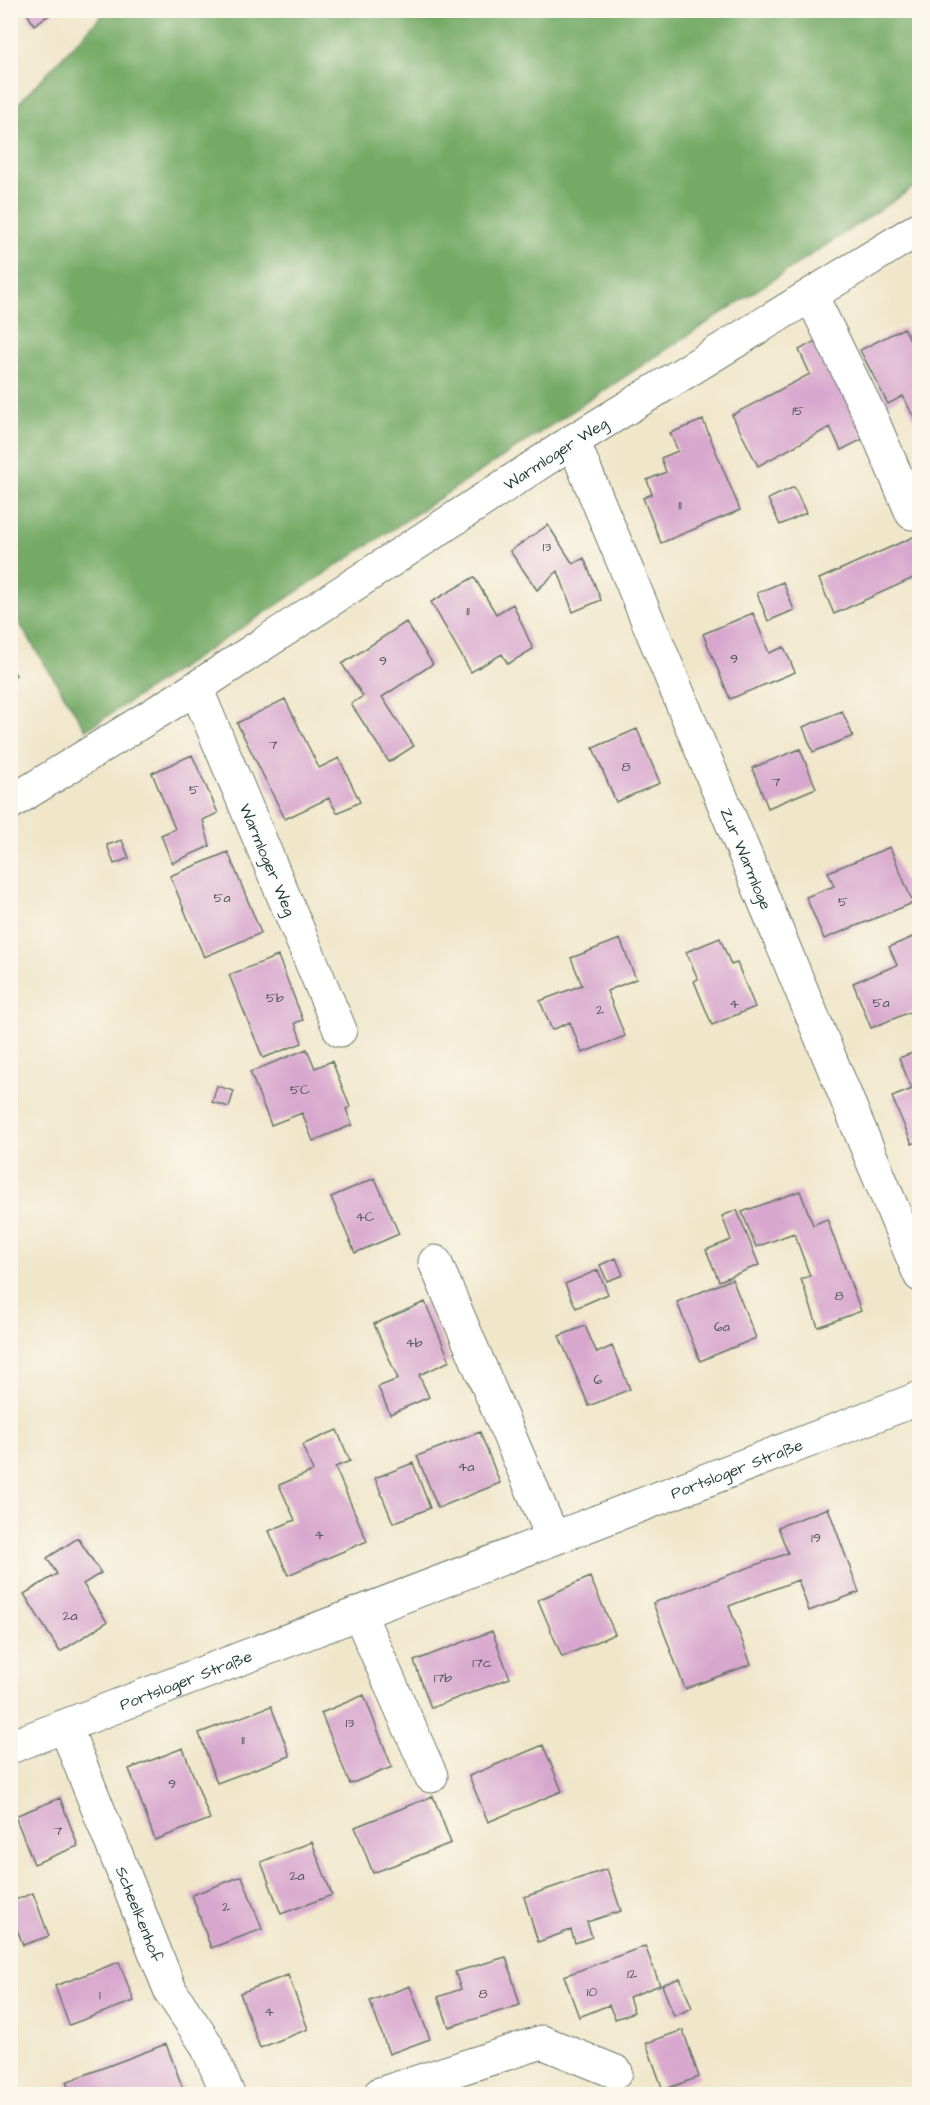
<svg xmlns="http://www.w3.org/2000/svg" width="930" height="2105" viewBox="0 0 930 2105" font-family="'Architects Daughter',sans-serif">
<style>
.forest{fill:#75aa66;stroke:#4a744d;stroke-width:1.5}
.building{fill:#d8a7ce}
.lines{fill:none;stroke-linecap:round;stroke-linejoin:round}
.minor-casing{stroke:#687868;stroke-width:35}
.minor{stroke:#fff;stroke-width:33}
.labels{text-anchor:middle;stroke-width:4.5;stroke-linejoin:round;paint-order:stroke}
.number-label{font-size:14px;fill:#4d585a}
.street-label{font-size:16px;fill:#1f3d34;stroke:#fbf7ec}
</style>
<rect width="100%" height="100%" fill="#fbf7ec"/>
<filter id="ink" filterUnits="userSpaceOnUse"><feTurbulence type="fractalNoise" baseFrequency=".0167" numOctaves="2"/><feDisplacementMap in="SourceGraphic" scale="12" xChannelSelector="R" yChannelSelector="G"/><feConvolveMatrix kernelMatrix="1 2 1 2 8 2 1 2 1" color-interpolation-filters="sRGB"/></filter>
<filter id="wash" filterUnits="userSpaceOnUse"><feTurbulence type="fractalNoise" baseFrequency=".008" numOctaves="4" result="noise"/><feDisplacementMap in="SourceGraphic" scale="24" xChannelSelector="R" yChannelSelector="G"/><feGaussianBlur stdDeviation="1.35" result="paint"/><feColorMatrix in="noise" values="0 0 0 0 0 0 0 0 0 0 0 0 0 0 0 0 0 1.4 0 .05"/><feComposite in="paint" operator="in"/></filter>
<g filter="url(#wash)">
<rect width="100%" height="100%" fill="#f0e6ca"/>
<!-- forest -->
<path class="forest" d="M 107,10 L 919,11 L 919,184 L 86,730 L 11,610 L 10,109 L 13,109 Z"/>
<g id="blocks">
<!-- building -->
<path class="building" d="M 25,10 L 57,10 L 34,25 Z
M 904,328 L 920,359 L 920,430 L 903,396 L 888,404 L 860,350 Z
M 824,336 L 873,434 L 841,450 L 830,427 L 758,466 L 732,415 L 810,374 L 799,350 Z
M 703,420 L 740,510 L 661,543 L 643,498 L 652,494 L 647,480 L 666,472 L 661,458 L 678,451 L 670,433 Z
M 794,487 L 806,513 L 780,525 L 768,499 Z
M 548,525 L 573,564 L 584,558 L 601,600 L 573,612 L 558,571 L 537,590 L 510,551 Z
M 920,534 L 920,575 L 834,614 L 819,579 Z
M 474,577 L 496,614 L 513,604 L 533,649 L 508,664 L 502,654 L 471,672 L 431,602 Z
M 783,582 L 794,610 L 768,621 L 757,593 Z
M 753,613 L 769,653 L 784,647 L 795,672 L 730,699 L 703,634 Z
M 406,622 L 433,664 L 382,697 L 414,746 L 389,762 L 351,704 L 363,696 L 342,664 Z
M 10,666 L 16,675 L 10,679 Z
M 285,699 L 319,768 L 339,758 L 360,802 L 337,813 L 329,798 L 285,819 L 237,723 Z
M 842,711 L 853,736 L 813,752 L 803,727 Z
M 637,729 L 660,783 L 616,802 L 593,748 Z
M 800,749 L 816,788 L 768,808 L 752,768 Z
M 192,755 L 218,813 L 203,820 L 210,846 L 172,863 L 161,835 L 175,829 L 152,773 Z
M 122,840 L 129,858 L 114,864 L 107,845 Z
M 890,847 L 913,903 L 824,939 L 806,897 L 834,886 L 828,872 Z
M 228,852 L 261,933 L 204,957 L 170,876 Z
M 920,934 L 920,1008 L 871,1028 L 853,983 L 897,965 L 889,947 Z
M 720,938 L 731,965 L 737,963 L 755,1007 L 712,1025 L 694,981 L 698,979 L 686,952 Z
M 620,939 L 636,979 L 607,991 L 625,1036 L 582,1053 L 570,1022 L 552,1030 L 540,1001 L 582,985 L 571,958 Z
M 278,956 L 303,1020 L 295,1023 L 302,1043 L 263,1058 L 229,975 Z
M 307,1049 L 315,1068 L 332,1061 L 350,1107 L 346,1109 L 352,1125 L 313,1141 L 302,1113 L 271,1125 L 250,1072 Z
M 920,1050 L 920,1141 L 912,1144 L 892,1097 L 912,1089 L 899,1058 Z
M 217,1086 L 234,1091 L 229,1107 L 212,1102 Z
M 375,1178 L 399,1234 L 355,1253 L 331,1197 Z
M 800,1191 L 813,1225 L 827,1219 L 861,1311 L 818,1327 L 801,1279 L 810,1276 L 794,1233 L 756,1247 L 742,1212 Z
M 737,1210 L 759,1265 L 719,1281 L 706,1250 L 731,1240 L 722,1216 Z
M 616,1258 L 623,1275 L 607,1281 L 600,1265 Z
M 598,1270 L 608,1294 L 576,1308 L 565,1284 Z
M 732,1279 L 756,1338 L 700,1361 L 677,1302 Z
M 425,1302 L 450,1361 L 419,1375 L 429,1397 L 390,1414 L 378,1387 L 398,1379 L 374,1324 Z
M 585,1326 L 597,1353 L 612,1346 L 630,1389 L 589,1406 L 559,1336 Z
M 337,1430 L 350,1461 L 335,1467 L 367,1541 L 288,1575 L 269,1531 L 295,1520 L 279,1485 L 313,1471 L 302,1445 Z
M 480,1432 L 500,1483 L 438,1508 L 417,1456 Z
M 413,1463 L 430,1508 L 393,1523 L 375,1478 Z
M 828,1508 L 859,1592 L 809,1611 L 798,1580 L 729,1606 L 751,1664 L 685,1689 L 653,1603 L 788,1553 L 778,1527 Z
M 78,1538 L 101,1573 L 83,1584 L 107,1622 L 60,1652 L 24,1594 L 57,1574 L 47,1558 Z
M 590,1577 L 615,1634 L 562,1657 L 538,1600 Z
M 492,1631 L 510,1678 L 431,1708 L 414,1661 Z
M 364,1695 L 392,1767 L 350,1784 L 321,1713 Z
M 271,1706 L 290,1756 L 217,1783 L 199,1733 Z
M 543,1745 L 562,1791 L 488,1822 L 469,1776 Z
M 183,1748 L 210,1819 L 155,1840 L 129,1769 Z
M 433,1796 L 451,1843 L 373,1873 L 355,1827 Z
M 60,1798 L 78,1846 L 34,1864 L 15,1816 Z
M 312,1842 L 332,1895 L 281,1914 L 261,1862 Z
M 607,1869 L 621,1911 L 587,1922 L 592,1937 L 575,1943 L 571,1930 L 538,1942 L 524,1897 Z
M 242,1876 L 262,1929 L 211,1948 L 192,1895 Z
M 33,1893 L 49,1936 L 23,1945 L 10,1910 L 10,1902 Z
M 645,1946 L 660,1985 L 629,1997 L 634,2012 L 624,2016 L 615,2019 L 609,2005 L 579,2017 L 564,1976 Z
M 506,1957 L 520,2005 L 449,2027 L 438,1997 L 461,1989 L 455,1972 Z
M 119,1962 L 134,2001 L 69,2025 L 55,1986 Z
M 288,1975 L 308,2029 L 260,2048 L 240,1993 Z
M 680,1978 L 692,2008 L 674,2016 L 662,1985 Z
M 410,1986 L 430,2039 L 389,2054 L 370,2001 Z
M 683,2030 L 699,2077 L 663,2090 L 646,2043 Z
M 166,2044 L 185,2094 L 71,2094 L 66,2082 Z"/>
</g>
</g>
<g filter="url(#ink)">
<use href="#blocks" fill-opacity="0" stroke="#687868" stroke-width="1.5"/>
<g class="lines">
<!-- minor casing -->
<g class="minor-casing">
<g id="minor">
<path d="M 811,295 L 873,422 L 912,513"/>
<path id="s1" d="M 573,441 L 920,1275"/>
<path id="s2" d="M 196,688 L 340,1030"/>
<path id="s3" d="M 10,803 L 196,688 L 573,441 L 920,228"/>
<path d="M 435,1262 L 553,1538"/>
<path d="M 359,1613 L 431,1776"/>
<path id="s4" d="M 65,1726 L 171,1992 L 206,2044 L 228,2094"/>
<path id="s5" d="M 10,1747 L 920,1398"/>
<path d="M 380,2094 L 542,2042 L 616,2072"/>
</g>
</g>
<!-- minor -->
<use href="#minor" class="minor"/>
</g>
</g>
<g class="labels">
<!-- number labels -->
<g class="number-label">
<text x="798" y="415">15</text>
<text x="680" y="509">11</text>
<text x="547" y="551">13</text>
<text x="468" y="615">11</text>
<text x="734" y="663">9</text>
<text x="383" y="665">9</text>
<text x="273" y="749">7</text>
<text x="626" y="771">8</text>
<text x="776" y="786">7</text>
<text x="194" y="794">5</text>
<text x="222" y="902">5a</text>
<text x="843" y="906">5</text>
<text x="275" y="1002">5b</text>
<text x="881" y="1007">5a</text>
<text x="734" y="1008">4</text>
<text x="600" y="1014">2</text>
<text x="300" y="1094">5C</text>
<text x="365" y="1221">4C</text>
<text x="839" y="1300">8</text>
<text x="722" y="1331">6a</text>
<text x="414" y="1347">4b</text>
<text x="598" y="1384">6</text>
<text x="466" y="1471">4a</text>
<text x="319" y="1539">4</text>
<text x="816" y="1542">19</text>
<text x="70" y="1620">2a</text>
<text x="482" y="1667">17c</text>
<text x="443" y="1682">17b</text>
<text x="350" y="1727">13</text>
<text x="243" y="1744">11</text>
<text x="172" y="1788">9</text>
<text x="58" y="1835">7</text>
<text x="297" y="1880">2a</text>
<text x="226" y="1911">2</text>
<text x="632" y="1978">12</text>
<text x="592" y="1996">10</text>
<text x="483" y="1998">8</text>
<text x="100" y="1999">1</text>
<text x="269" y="2016">4</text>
</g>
<!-- street labels -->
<g class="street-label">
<text dy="6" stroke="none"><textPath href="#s3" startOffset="648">Warmloger Weg</textPath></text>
<text dy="6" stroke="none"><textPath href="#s1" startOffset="452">Zur Warmloge</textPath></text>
<text dy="6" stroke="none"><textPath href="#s2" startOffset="186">Warmloger Weg</textPath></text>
<text dy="6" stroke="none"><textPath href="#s5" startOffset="778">Portsloger Straße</textPath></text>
<text dy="6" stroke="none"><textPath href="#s5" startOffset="188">Portsloger Straße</textPath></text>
<text dy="6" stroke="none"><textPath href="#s4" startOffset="202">Scheelkenhof</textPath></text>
</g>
</g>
<!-- margin -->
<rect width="930" height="2105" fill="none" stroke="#fbf7ec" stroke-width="36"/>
</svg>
